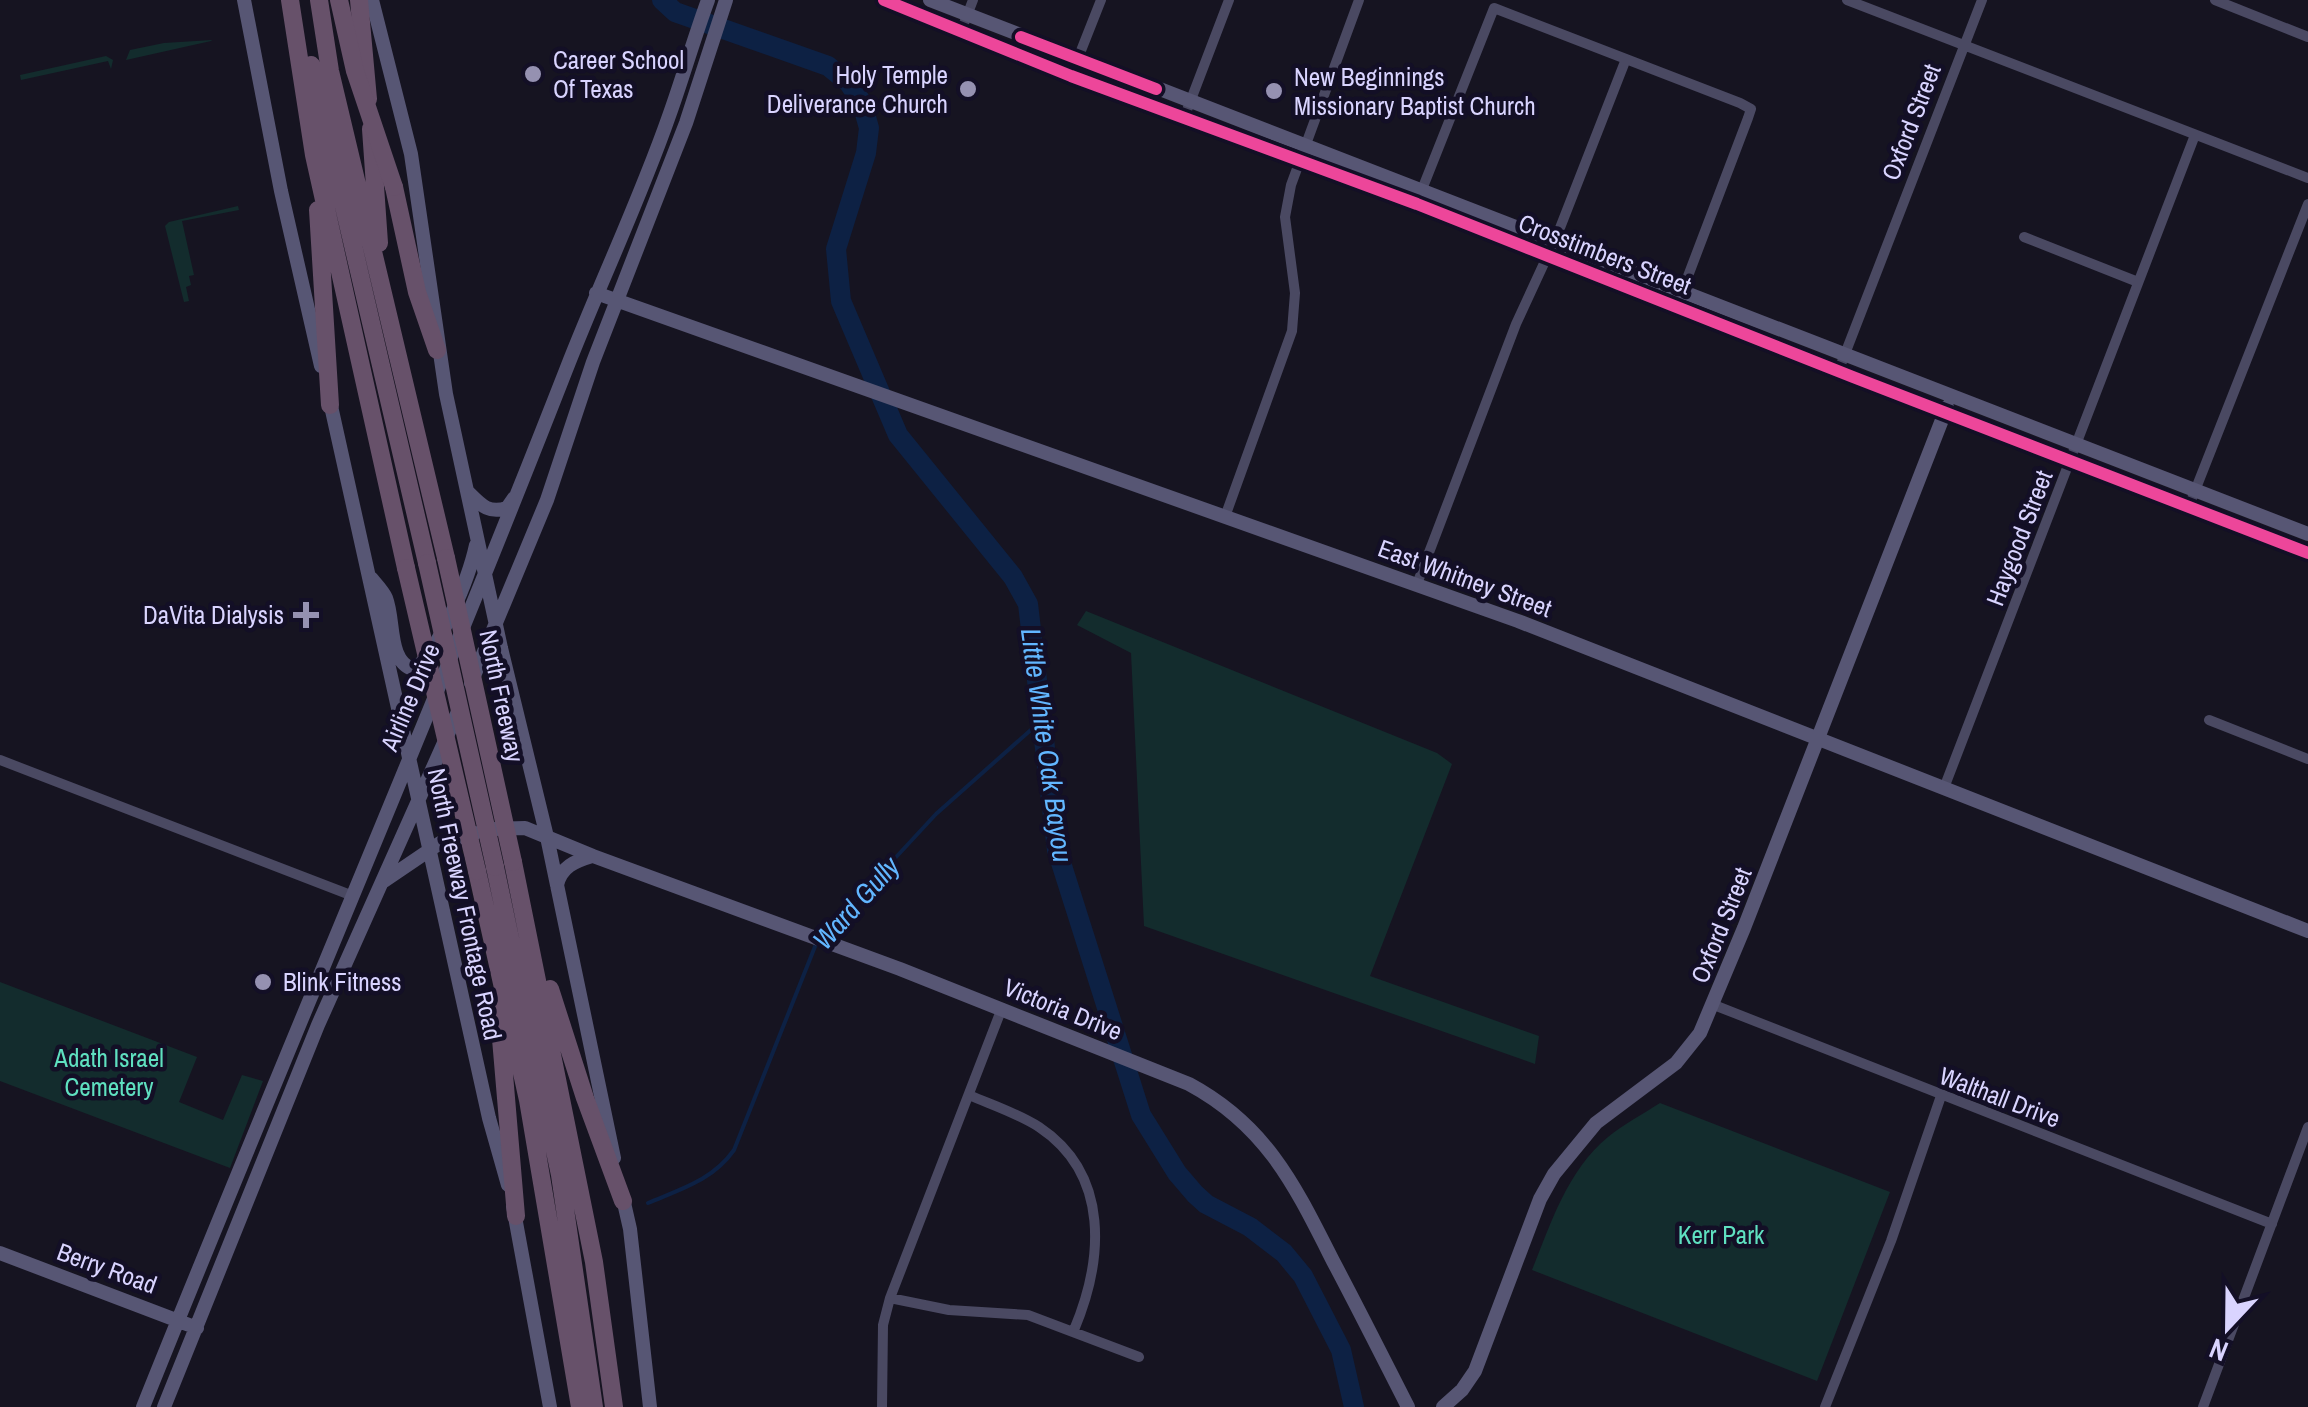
<svg xmlns="http://www.w3.org/2000/svg" width="2308" height="1407" viewBox="0 0 2308 1407" font-family="'Archivo Narrow',sans-serif">
<style>
.green{fill:#132c2d}
.lines{fill:none;stroke-linecap:round;stroke-linejoin:round}
.stream{stroke:#0d2144;stroke-width:4}
.river{stroke:#0d2144;stroke-width:20}
.street{stroke:#4a4962;stroke-width:10}
.secondary{stroke:#575674;stroke-width:14}
.highway{stroke:#67516a;stroke-width:18}
.highway-bridge{stroke:#67516a;stroke-width:18}
.cycleway-casing{stroke:#130f26;stroke-width:19}
.cycleway{stroke:#ed469a;stroke-width:12}
.poi-dot{fill:#9591b1;stroke:#130f26;stroke-width:4}
.labels{text-anchor:middle;stroke-width:9;stroke-linejoin:round;paint-order:stroke}
.poi-label{font-size:25px;fill:#d9d4ff;stroke:#130f26;text-anchor:start}
.street-label{font-size:25px;fill:#d9d4ff;stroke:#130f26}
.park-label{font-size:25px;fill:#5fe0c0;stroke:#130f26}
.water-label{font-size:28px;font-style:italic;fill:#62b6ff;stroke:#130f26}
</style>
<rect width="100%" height="100%" fill="#161421"/>
<!-- green -->
<path class="green" d="M 212,40 L 211,41 L 126,60 L 130,50 L 164,43 Z
M 106,56 L 113,60 L 111,69 L 108,61 L 21,80 L 20,75 Z
M 238,206 L 239,210 L 182,221 L 194,275 L 189,276 L 191,285 L 186,287 L 189,301 L 184,302 L 165,226 L 169,222 Z
M 1086,611 L 1437,753 L 1452,764 L 1370,976 L 1539,1036 L 1535,1064 L 1144,926 L 1131,653 L 1077,625 Z
M 0,982 L 197,1057 L 179,1102 L 223,1120 L 242,1075 L 263,1081 L 230,1168 L 0,1081 Z
M 1660,1103 L 1890,1192 L 1817,1381 L 1532,1270 C 1551,1223 1567,1171 1608,1137 C 1624,1124 1643,1114 1660,1103 Z"/>
<g class="lines">
<!-- stream -->
<path class="stream" d="M 822,937 L 936,814 L 1042,720
M 648,1203 C 681,1189 713,1180 734,1150 L 816,944"/>
<!-- river -->
<path class="river" d="M 662,0 L 675,12 L 828,66 L 849,83 L 862,103 L 869,128 L 866,153 L 836,249 L 841,301 L 898,435 L 1013,577 L 1028,604 L 1057,850 L 1141,1115 L 1177,1173 L 1195,1194 L 1206,1204 L 1250,1227 L 1284,1253 L 1303,1276 L 1341,1350 L 1354,1407"/>
<!-- street -->
<path class="street" d="M 1847,0 L 2308,178
M 2215,0 L 2308,37
M 961,31 L 973,0
M 1071,76 L 1101,0
M 1184,118 L 1229,0
M 1421,192 L 1494,8 L 1740,103 L 1751,109 L 1748,118 L 1677,305
M 2024,237 L 2138,282
M 1838,372 L 1982,0
M 2189,506 L 2308,204
M 1226,514 L 1292,331 L 1295,293 L 1285,217 L 1291,185 L 1359,0
M 1417,584 L 1516,324 L 1558,233 L 1626,59
M 2209,720 L 2308,759
M 0,760 L 353,896
M 1944,788 L 2195,135
M 1714,1005 L 2272,1224
M 969,1095 C 992,1105 1017,1113 1039,1127 C 1111,1175 1103,1261 1074,1330
M 890,1298 L 949,1310 L 1028,1315 L 1139,1357
M 882,1407 L 883,1325 L 890,1298 L 1002,1008
M 1825,1407 L 1891,1241 L 1941,1096
M 2203,1407 L 2308,1127"/>
<!-- secondary -->
<path class="secondary" d="M 244,0 L 281,191 L 321,366
M 372,0 L 411,154 L 446,394 L 501,648 L 547,837 L 614,1158
M 884,0 L 1071,76 L 1417,204 L 1853,377 L 2308,553
M 930,0 L 2308,534
M 596,293 L 1518,621 L 2308,931
M 329,397 L 489,1118 L 508,1185
M 468,492 C 481,505 488,514 507,508 L 514,498
M 371,578 C 376,584 383,591 386,598 C 395,621 387,661 414,670 C 440,649 469,578 476,545
M 471,683 L 547,500 L 593,362 L 686,123 L 726,0
M 495,829 L 525,828 L 593,856 L 900,969 L 1189,1084 C 1267,1126 1295,1186 1333,1261 C 1359,1310 1383,1358 1408,1407
M 384,881 L 440,843 L 475,833
M 557,885 C 561,867 575,861 592,856
M 622,1194 L 630,1229 L 650,1407
M 513,1206 L 550,1407
M 0,1253 L 197,1328
M 143,1407 C 282,1060 430,718 566,370 C 599,285 639,202 669,116 C 683,77 694,38 708,0
M 164,1407 L 318,1025 L 460,707
M 1443,1407 L 1462,1390 L 1475,1371 L 1540,1199 L 1554,1174 L 1596,1123 L 1676,1063 L 1700,1033 L 1744,928 L 1947,407"/>
<!-- highway -->
<path class="highway" d="M 290,0 L 314,155 L 406,568
M 319,0 L 330,71 L 446,558
M 359,0 L 368,99
M 311,65 L 427,563
M 371,129 L 379,243
M 394,187 L 417,292 L 437,350
M 318,210 L 330,405
M 513,862 L 594,1262 L 614,1407
M 495,867 L 560,1175 L 594,1407
M 477,871 L 528,1100 L 580,1407
M 550,989 L 585,1098 L 623,1201
M 502,1008 L 500,1027 L 516,1216"/>
<!-- highway-bridge -->
<path class="highway-bridge" d="M 339,0 L 355,71 L 394,187
M 446,558 L 513,862
M 427,563 L 495,867
M 406,568 L 477,871"/>
<!-- cycleway casing -->
<g class="cycleway-casing">
<path id="cycleway" d="M 884,0 L 1071,76 L 1417,204 L 1853,377 L 2308,553
M 1021,37 L 1156,89"/>
</g>
<!-- cycleway -->
<use href="#cycleway" class="cycleway"/>
</g>
<!-- markers -->
<g class="poi-dot">
<circle cx="533" cy="74" r="10"/>
<circle cx="968" cy="89" r="10"/>
<circle cx="1274" cy="91" r="10"/>
<path d="M301 600h10v10h10v10h-10v10h-10v-10h-10v-10h10z"/>
<circle cx="263" cy="982" r="10"/>
</g>
<g class="labels">
<!-- poi labels -->
<g class="poi-label">
<text x="553" y="69">Career School<tspan x="553" dy="29">Of Texas</tspan></text>
<text x="948" y="84" text-anchor="end">Holy Temple<tspan x="948" dy="29">Deliverance Church</tspan></text>
<text x="1294" y="86">New Beginnings<tspan x="1294" dy="29">Missionary Baptist Church</tspan></text>
<text x="284" y="624" text-anchor="end">DaVita Dialysis</text>
<text x="283" y="991">Blink Fitness</text>
</g>
<!-- street labels -->
<g class="street-label">
<text transform="translate(1911 122) rotate(-69)" y="9">Oxford Street</text>
<text transform="translate(1605 254) rotate(21)" y="9">Crosstimbers Street</text>
<text transform="translate(2019 538) rotate(-69)" y="9">Haygood Street</text>
<text transform="translate(1465 578) rotate(20)" y="9">East Whitney Street</text>
<text transform="translate(502 696) rotate(78)" y="9">North Freeway</text>
<text transform="translate(410 697) rotate(-67)" y="9">Airline Drive</text>
<text transform="translate(465 904) rotate(78)" y="9">North Freeway Frontage Road</text>
<text transform="translate(1721 925) rotate(-68)" y="9">Oxford Street</text>
<text transform="translate(1063 1009) rotate(22)" y="9">Victoria Drive</text>
<text transform="translate(2000 1097) rotate(21)" y="9">Walthall Drive</text>
<text transform="translate(107 1268) rotate(20)" y="9">Berry Road</text>
</g>
<!-- park labels -->
<g class="park-label">
<text x="109" y="1067">Adath Israel<tspan x="109" dy="29">Cemetery</tspan></text>
<text x="1721" y="1244">Kerr Park</text>
</g>
<!-- water labels -->
<g class="water-label">
<text transform="translate(1047 745) rotate(82)" y="10">Little White Oak Bayou</text>
<text transform="translate(856 903) rotate(-48)" y="10">Ward Gully</text>
</g>
</g>
<!-- north arrow -->
<g transform="translate(2228 1327) rotate(202)" stroke="#130f26" stroke-width="8" paint-order="stroke">
<path d="M0-8L18 38L0 25L-18 38Z" fill="#d9d4ff"/>
<text y="-15" font-size="28" font-weight="bold" text-anchor="middle" fill="#d9d4ff">N</text>
</g>
</svg>
